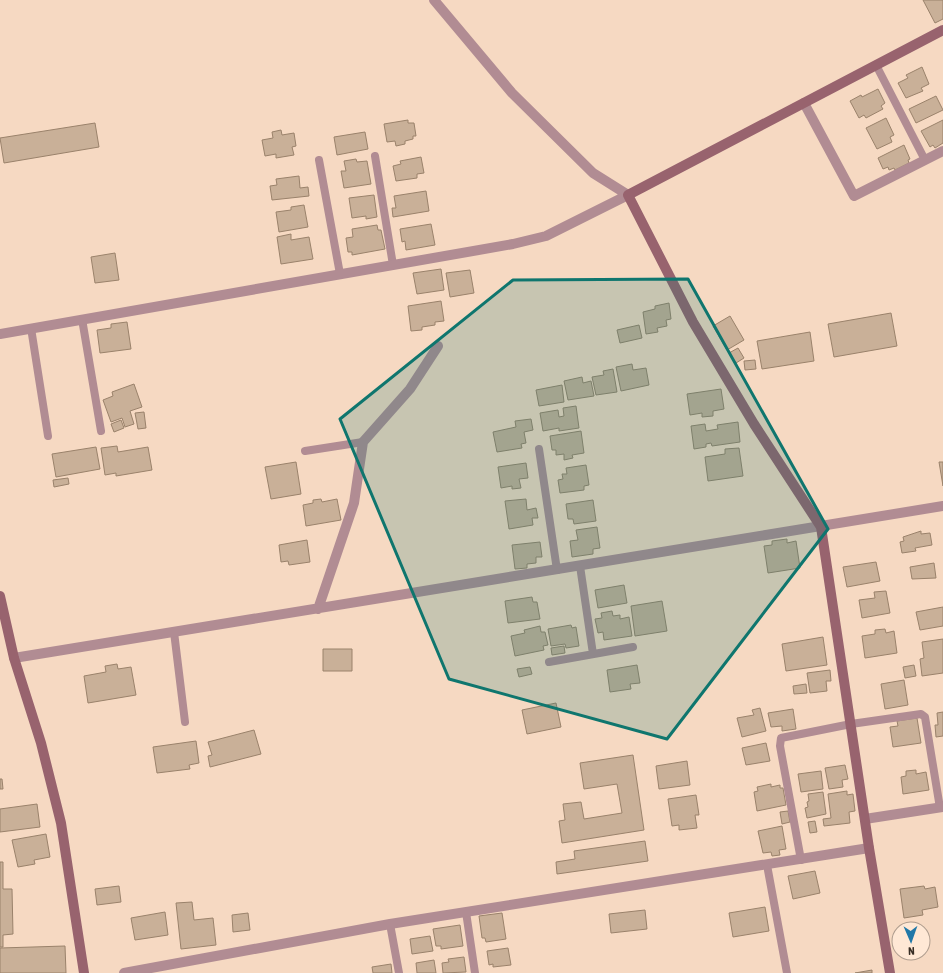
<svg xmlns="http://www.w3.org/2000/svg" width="943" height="973" viewBox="0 0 943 973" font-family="'Asap Condensed',sans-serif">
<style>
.building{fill:#c9b098;stroke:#9a826b}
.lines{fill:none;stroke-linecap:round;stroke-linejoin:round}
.lane{stroke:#b18c93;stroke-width:8}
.street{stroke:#b18c93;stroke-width:10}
.secondary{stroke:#98636e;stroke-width:10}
.marked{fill:#0f766e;fill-opacity:0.2;stroke:#0f766e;stroke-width:3;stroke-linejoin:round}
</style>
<rect width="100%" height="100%" fill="#f6d9c2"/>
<!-- building -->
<path class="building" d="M 923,0 L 943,0 L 943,19 L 935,23 Z
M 922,67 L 929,84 L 921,88 L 923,91 L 906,98 L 898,83 L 908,78 L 906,75 Z
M 878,89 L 885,103 L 881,106 L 883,109 L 866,118 L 864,115 L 859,118 L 850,101 L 861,95 L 862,97 Z
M 936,96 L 943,110 L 916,123 L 909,109 Z
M 886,118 L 894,135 L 890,137 L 892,142 L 877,149 L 866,128 Z
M 408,120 L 408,123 L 414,123 L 416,136 L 413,136 L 413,139 L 405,141 L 405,144 L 396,146 L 395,141 L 387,142 L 384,124 Z
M 943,120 L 943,143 L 935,148 L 933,145 L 930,147 L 921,131 Z
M 95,123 L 99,147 L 4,163 L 0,138 Z
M 281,130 L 282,135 L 294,133 L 296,146 L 292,147 L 294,155 L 276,158 L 276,154 L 265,156 L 262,140 L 273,138 L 272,132 Z
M 365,132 L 368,149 L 337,155 L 334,137 Z
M 904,145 L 910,159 L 908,160 L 909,163 L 895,170 L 894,168 L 889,170 L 888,167 L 883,169 L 878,158 Z
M 421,157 L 424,173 L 417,174 L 417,178 L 396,181 L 393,166 L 401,164 L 400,161 Z
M 356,159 L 357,162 L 367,161 L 371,184 L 344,188 L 341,171 L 346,171 L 344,161 Z
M 299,176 L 300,188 L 308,187 L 309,196 L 272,200 L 270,186 L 277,185 L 276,179 Z
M 426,191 L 429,211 L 393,217 L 392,208 L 396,208 L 394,196 Z
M 374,195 L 377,217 L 366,219 L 366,216 L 352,218 L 349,198 Z
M 304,205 L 308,227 L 279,232 L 276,212 L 291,210 L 291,207 Z
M 431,224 L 435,245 L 406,250 L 405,241 L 402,242 L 400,229 Z
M 377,225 L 378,230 L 381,230 L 385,249 L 352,255 L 352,252 L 348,252 L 346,238 L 353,237 L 352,229 Z
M 291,234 L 291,240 L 309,237 L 313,259 L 281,264 L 277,237 Z
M 115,253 L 119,280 L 95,283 L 91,257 Z
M 441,269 L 444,290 L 417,294 L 413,273 Z
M 470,270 L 474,293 L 450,297 L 446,273 Z
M 441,301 L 444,321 L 435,322 L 435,325 L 422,327 L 422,330 L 411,331 L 408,306 Z
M 669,303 L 671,319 L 666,320 L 667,326 L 657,328 L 658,332 L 646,334 L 643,312 L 655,309 L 655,306 Z
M 891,313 L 897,346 L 834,357 L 828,324 Z
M 730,316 L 744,340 L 727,350 L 713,326 Z
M 127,322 L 131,349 L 100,353 L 97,330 L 111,328 L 111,324 Z
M 639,325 L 642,338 L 620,343 L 617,330 Z
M 810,332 L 814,361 L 762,369 L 757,341 Z
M 738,348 L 744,358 L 736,363 L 729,353 Z
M 755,360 L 756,369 L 745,370 L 744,361 Z
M 632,364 L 633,370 L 646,368 L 649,385 L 621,391 L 616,367 Z
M 613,369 L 617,392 L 596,395 L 592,377 L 604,375 L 603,371 Z
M 582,377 L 583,383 L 591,381 L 594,396 L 568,400 L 564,381 Z
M 134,384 L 142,407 L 130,411 L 134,424 L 125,427 L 122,418 L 111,422 L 103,400 L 113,396 L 112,392 Z
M 562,385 L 564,402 L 539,406 L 536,390 Z
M 721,389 L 724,409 L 713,411 L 713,416 L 702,417 L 702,413 L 690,415 L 687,394 Z
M 576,406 L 579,428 L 559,431 L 559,428 L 543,431 L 540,413 L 558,410 L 559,417 L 564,416 L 563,408 Z
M 144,412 L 146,428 L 138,429 L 135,413 Z
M 531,419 L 533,430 L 524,432 L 526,443 L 521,444 L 522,448 L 497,452 L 493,432 L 516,427 L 515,421 Z
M 121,420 L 124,428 L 114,432 L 111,424 Z
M 738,422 L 740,442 L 712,446 L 711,443 L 706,444 L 706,447 L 694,449 L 691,426 L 705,424 L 706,431 L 718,429 L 717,425 Z
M 581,431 L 584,453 L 572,455 L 573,458 L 564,460 L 564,454 L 556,455 L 556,450 L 552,450 L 550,436 Z
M 117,446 L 118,452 L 148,447 L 152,470 L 116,476 L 116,473 L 105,475 L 101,448 Z
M 96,447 L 100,469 L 56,477 L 52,454 Z
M 739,448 L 743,476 L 708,481 L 705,457 L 725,454 L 725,449 Z
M 296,462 L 301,494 L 271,499 L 265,467 Z
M 939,462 L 943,462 L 943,486 Z
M 526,463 L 528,478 L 519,479 L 521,488 L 512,489 L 512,486 L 501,488 L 498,467 Z
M 586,465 L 589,485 L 584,486 L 584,490 L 560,493 L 558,480 L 563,479 L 562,474 L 567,474 L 566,468 Z
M 68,478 L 69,484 L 54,487 L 53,480 Z
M 321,499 L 322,502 L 337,499 L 341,520 L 306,526 L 303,505 L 313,503 L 313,500 Z
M 526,499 L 527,510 L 536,508 L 538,518 L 532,518 L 533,525 L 509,529 L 505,501 Z
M 593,500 L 596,521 L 574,524 L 573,519 L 568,519 L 566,504 Z
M 597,527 L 600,548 L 593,549 L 593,554 L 572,557 L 570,541 L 578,540 L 576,530 Z
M 921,531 L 921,534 L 930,533 L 932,545 L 915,548 L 916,551 L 902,553 L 900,542 L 904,541 L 903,537 Z
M 787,539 L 787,543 L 796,541 L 800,568 L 768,573 L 764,546 L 772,545 L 772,541 Z
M 307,540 L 310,562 L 289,565 L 288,561 L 281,562 L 279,545 Z
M 540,542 L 542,557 L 536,557 L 536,563 L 527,564 L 527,568 L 515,569 L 512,545 Z
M 876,562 L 880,581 L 847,587 L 843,567 Z
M 934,563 L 936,578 L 912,579 L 910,567 Z
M 624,585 L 627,603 L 598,608 L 595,590 Z
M 886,591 L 890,613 L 862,618 L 859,600 L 875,598 L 874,592 Z
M 532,597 L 533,602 L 537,602 L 540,619 L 508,623 L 505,601 Z
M 662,601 L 667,631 L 635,636 L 631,606 Z
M 943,607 L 943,626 L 920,630 L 916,612 Z
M 612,611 L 613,616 L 620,615 L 620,619 L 629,617 L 632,636 L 604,640 L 603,632 L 598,633 L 595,619 L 602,618 L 601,613 Z
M 571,625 L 572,628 L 576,627 L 579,646 L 566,648 L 565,644 L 551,646 L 548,629 Z
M 540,626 L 541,632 L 545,632 L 548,645 L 543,646 L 544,650 L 515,656 L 511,636 L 525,633 L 524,630 Z
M 885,629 L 886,633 L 894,631 L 897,653 L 865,658 L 862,636 L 875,634 L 875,630 Z
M 823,637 L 827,665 L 786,671 L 782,644 Z
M 943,639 L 943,673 L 922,676 L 920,659 L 924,658 L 922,642 Z
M 564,646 L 565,653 L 552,655 L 551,648 Z
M 323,649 L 352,649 L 352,671 L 323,671 Z
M 117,664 L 118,669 L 131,667 L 136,695 L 88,703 L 84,676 L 106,672 L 105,666 Z
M 637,665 L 640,683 L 630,684 L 631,689 L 610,692 L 607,670 Z
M 914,665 L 916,676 L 905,678 L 903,667 Z
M 530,667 L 532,674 L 519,677 L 517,669 Z
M 830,670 L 831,681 L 826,681 L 827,691 L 810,693 L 807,673 Z
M 904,680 L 908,705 L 885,709 L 881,684 Z
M 806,684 L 807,693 L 794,694 L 793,686 Z
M 556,703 L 561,727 L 527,734 L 522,710 Z
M 760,708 L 766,731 L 742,737 L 737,718 L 754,715 L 752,710 Z
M 793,709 L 796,729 L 782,731 L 782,726 L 771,727 L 768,713 Z
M 943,712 L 943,736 L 936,737 L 935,725 L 938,725 L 937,713 Z
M 917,718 L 921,743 L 893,747 L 890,727 L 898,726 L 897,721 Z
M 254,730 L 261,754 L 210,767 L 208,756 L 212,755 L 208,742 Z
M 196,741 L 199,763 L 189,765 L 190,769 L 157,773 L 153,747 Z
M 766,743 L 770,761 L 746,765 L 742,748 Z
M 633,755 L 644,830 L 562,843 L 559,821 L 565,820 L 563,804 L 581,802 L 584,819 L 622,813 L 617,784 L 584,789 L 580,763 Z
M 687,761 L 690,785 L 659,789 L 656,766 Z
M 845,765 L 848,779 L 842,780 L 843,787 L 829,789 L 825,768 Z
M 916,770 L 916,774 L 926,772 L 929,790 L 903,794 L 901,777 L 906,776 L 906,771 Z
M 821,771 L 823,789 L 801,792 L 798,774 Z
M 0,779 L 2,779 L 3,789 L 0,789 Z
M 771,784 L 771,787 L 780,785 L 780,788 L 783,788 L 786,805 L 757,811 L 754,792 L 758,791 L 757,787 Z
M 847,791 L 847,795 L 853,794 L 855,811 L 849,812 L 850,823 L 824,826 L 823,819 L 831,818 L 828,794 Z
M 823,792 L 826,814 L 807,818 L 805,808 L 808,807 L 807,802 L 809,801 L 808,794 Z
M 696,795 L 699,815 L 695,815 L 697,828 L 679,830 L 679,825 L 672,826 L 668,799 Z
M 37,804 L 40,827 L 0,832 L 0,809 Z
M 788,811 L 790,822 L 782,824 L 780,812 Z
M 815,821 L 817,832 L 810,833 L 808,822 Z
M 782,826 L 786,849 L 779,850 L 780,855 L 772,856 L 771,852 L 763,853 L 758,831 Z
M 46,834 L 50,857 L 34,860 L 35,864 L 18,867 L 12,840 Z
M 645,841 L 648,861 L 557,874 L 556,862 L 575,859 L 574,851 Z
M 0,862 L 3,862 L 3,889 L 12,889 L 13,934 L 3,935 L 3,947 L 0,947 Z
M 815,871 L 820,893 L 793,899 L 788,876 Z
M 119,886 L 121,902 L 97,905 L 95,889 Z
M 924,886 L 925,889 L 935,887 L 938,907 L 922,910 L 923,915 L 904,918 L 900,889 Z
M 192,902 L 194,920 L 213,918 L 216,945 L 181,949 L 176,903 Z
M 765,907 L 769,931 L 733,937 L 729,913 Z
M 645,910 L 647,929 L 611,933 L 609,914 Z
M 165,912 L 168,935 L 135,940 L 131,918 Z
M 248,913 L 250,930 L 233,932 L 232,915 Z
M 502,913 L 506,939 L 486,942 L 485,938 L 482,938 L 479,916 Z
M 460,925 L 463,946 L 441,949 L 441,946 L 436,946 L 433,929 Z
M 430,936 L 433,951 L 412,954 L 410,939 Z
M 65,946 L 66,973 L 0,973 L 0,948 Z
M 508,948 L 511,965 L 493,967 L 493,964 L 489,965 L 487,951 Z
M 464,957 L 466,972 L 443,973 L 442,963 L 449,962 L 448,959 Z
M 434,960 L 436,973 L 417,973 L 416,963 Z
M 391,964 L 392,973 L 373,973 L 372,967 Z
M 872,970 L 872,973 L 855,973 Z"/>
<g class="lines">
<!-- lane -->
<path class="lane" d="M 876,65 L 925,160
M 375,156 L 393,265
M 319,160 L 340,274
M 82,319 L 101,431
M 31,328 L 48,436
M 539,449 L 557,570
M 305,451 L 363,442
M 580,566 L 593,654
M 174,632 L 185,722
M 549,662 L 633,647
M 801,860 L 780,746 L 781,738 L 851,724 L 921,714 L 925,717 L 940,808
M 767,865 L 787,973
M 466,912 L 475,973
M 390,924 L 399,973"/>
<!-- street -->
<path class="street" d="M 434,0 L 512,93 L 593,173 L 628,195
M 804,103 L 854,196 L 943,151
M 0,334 L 513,244 L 546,236 L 628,195
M 318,609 L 354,503 L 363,442 L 410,389 L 438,346
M 14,658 L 943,506
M 865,819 L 943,807
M 124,973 L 390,924 L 869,848"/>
<!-- secondary -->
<path class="secondary" d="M 0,596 L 14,658 L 41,743 L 61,823 L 84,973
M 890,973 L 869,848 L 821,527 L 754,424 L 693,322 L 628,195 L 943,30"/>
</g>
<!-- marked area -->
<path class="marked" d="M 688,279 L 828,529 L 667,739 L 449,679 L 340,419 L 513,280 Z"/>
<!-- north arrow -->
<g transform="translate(911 941) rotate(178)"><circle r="19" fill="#ffe8d5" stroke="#af9d8e"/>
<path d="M0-3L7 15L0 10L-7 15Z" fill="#2178a8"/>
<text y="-6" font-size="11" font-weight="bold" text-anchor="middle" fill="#372d24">N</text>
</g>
</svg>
